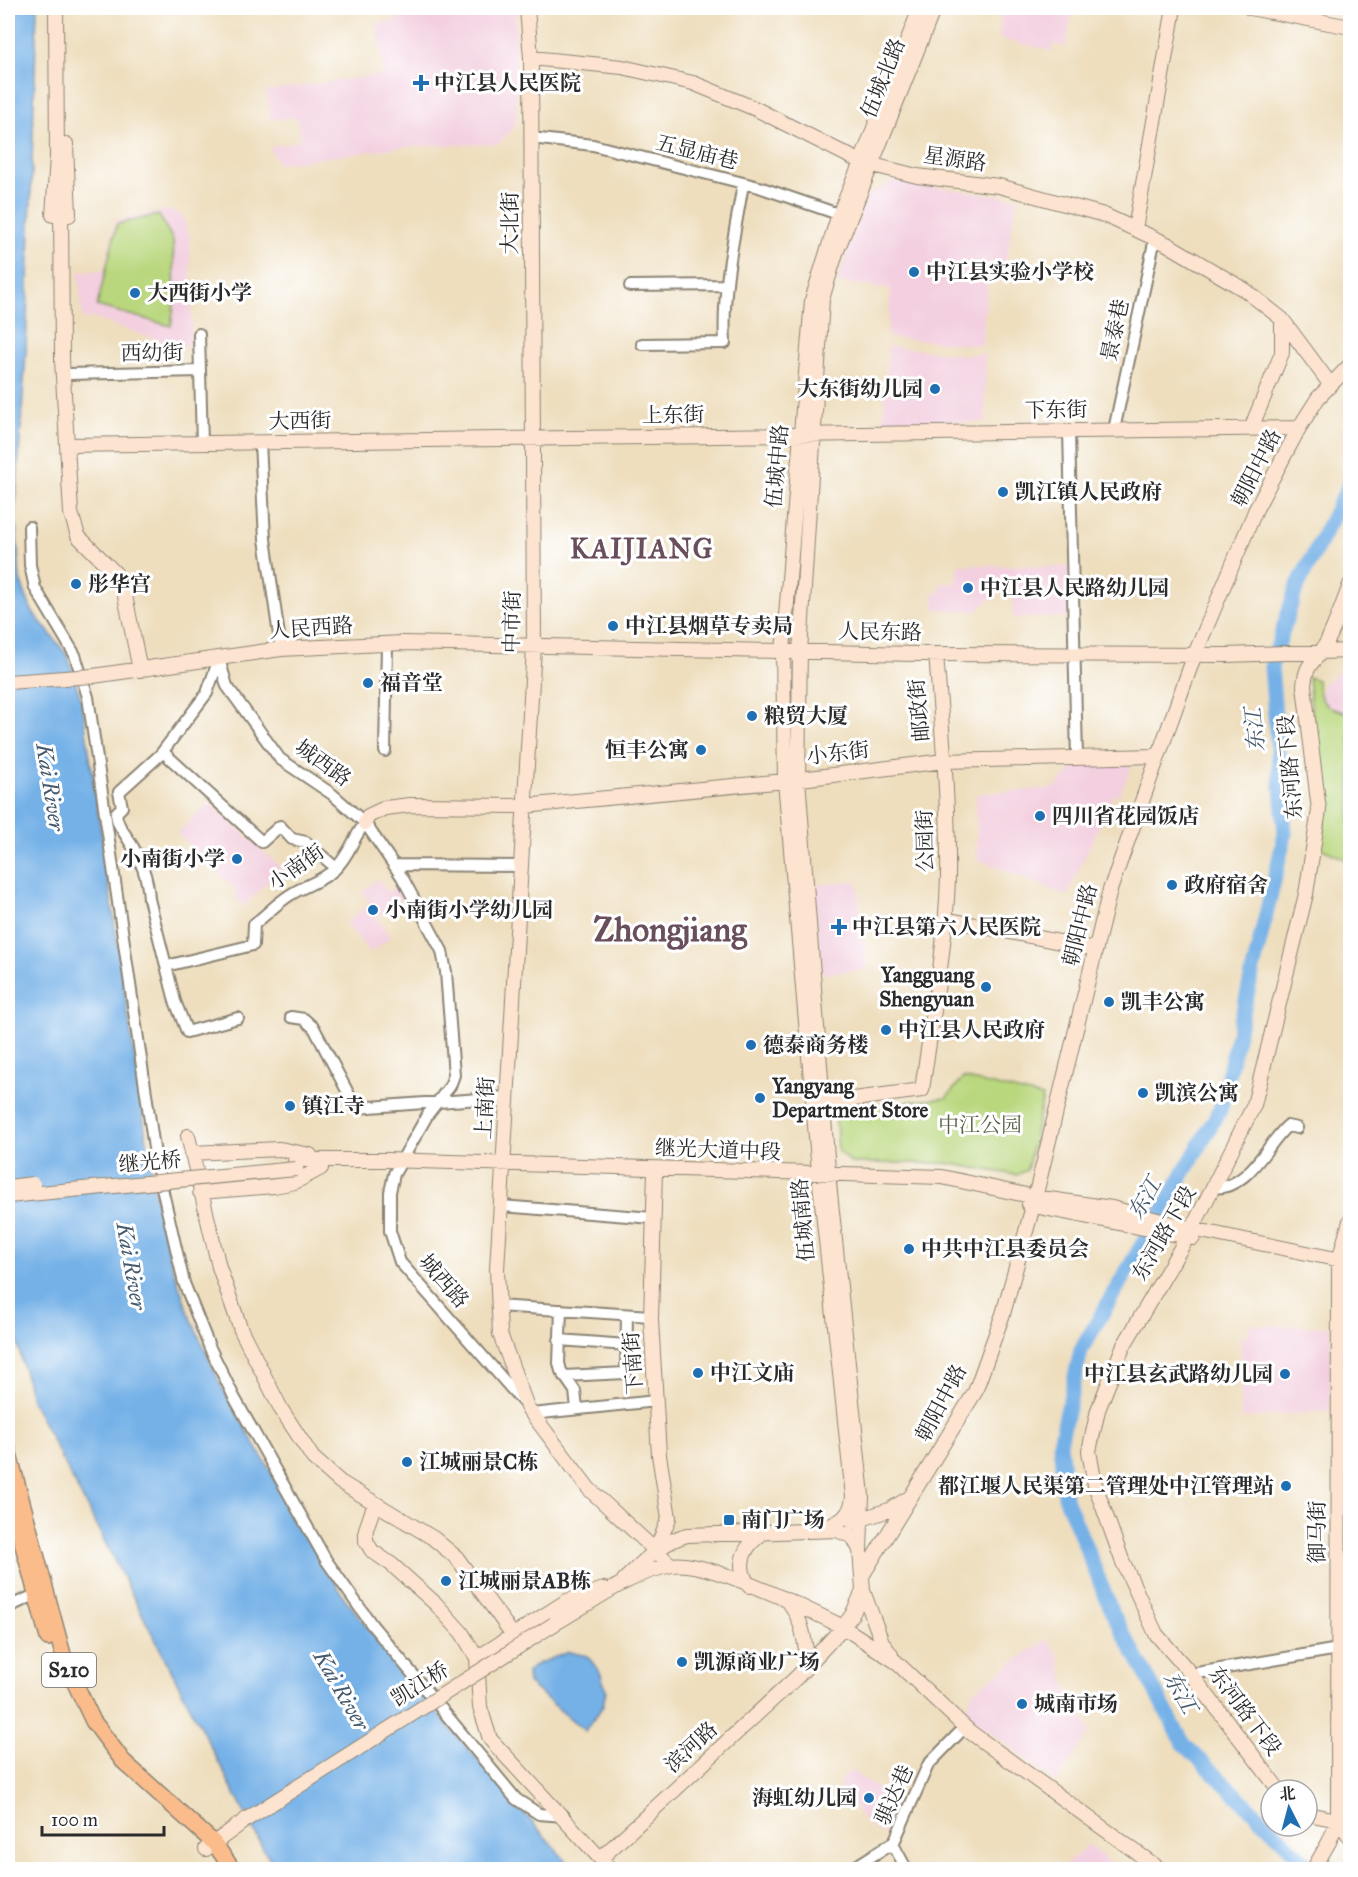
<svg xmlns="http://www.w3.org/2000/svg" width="1358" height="1877" viewBox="0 0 1358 1877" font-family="'IM FELL Great Primer','Noto Serif SC',serif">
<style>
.built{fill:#f3cfdf}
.green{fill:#b9d77d;stroke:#728154;stroke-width:1.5}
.water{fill:#75b1e7;stroke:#506e89;stroke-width:1.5}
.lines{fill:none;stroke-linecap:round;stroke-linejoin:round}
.river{stroke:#75b1e7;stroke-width:15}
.street-casing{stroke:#8c8474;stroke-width:14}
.secondary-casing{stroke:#8c8474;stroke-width:16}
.primary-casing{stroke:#8c8474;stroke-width:18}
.street{stroke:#fff;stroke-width:10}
.secondary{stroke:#fde4d1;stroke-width:14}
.primary{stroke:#fabc8b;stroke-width:15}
.secondary-bridge-casing{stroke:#8c8474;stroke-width:16;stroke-linecap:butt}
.secondary-bridge{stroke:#fde4d1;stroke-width:14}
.poi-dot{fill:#1f6fb2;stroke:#fff;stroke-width:2}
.labels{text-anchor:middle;stroke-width:6;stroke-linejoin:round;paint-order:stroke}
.shield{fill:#fff;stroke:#6b6b6b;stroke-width:1.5}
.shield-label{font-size:20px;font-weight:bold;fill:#2b2b2b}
.street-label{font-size:21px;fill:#2b2b2b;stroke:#fff}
.poi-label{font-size:21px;font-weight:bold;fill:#2b2b2b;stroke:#fff;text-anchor:start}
.park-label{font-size:21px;fill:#565f44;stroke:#fff}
.water-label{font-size:22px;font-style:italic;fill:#455a6d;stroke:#fff}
.district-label{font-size:27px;font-weight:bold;letter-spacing:1.5px;fill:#694f5c;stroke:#fff}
.town-label{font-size:33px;font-weight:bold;fill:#694f5c;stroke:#fff}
</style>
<rect width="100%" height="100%" fill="#fff"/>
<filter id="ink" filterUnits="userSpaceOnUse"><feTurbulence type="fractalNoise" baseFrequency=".0167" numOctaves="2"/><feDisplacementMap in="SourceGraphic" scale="12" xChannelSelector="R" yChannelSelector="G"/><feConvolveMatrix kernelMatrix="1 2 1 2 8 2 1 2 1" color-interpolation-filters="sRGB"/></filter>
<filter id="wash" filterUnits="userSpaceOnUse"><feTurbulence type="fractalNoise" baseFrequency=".008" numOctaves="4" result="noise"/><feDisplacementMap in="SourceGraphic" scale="24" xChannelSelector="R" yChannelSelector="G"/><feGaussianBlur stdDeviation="1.35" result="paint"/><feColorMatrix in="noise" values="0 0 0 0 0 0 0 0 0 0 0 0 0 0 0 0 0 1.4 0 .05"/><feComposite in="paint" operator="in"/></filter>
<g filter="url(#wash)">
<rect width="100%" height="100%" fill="#eedebe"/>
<!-- built -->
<path class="built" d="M 435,8 L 516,8 L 516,126 L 498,144 L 411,146 L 278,164 L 270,147 L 300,141 L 297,117 L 271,120 L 266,91 L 384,74 L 377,24 L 395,21 L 395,18 L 435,16 Z
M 1034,8 L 1067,8 L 1067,12 L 1072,12 L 1066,47 L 1054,44 L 1052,51 L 998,38 L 1002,11 L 1033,12 Z
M 893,181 L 1017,198 L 1006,262 L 989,261 L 982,346 L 887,337 L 891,289 L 837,282 L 867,196 Z
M 169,210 L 182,215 L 190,238 L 192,345 L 170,344 L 92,318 L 83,319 L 78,272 L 104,270 L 116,220 Z
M 888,346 L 968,355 L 985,354 L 986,422 L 883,422 Z
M 958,565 L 1071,567 L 1070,617 L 1013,618 L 1012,587 L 997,587 L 997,599 L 987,599 L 987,604 L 980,605 L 980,611 L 934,609 L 934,593 L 940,593 L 940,583 L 954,584 L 957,579 Z
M 1350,670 L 1350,714 L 1325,706 L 1320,699 L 1324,683 L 1336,674 Z
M 1127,762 L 1131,768 L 1119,796 L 1114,794 L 1067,896 L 977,859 L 976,794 L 1054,788 L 1077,765 Z
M 210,803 L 282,868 L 244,906 L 233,895 L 237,891 L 177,833 Z
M 378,879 L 388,892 L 398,885 L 406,895 L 376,918 L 391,937 L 370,953 L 346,923 L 370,903 L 362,892 Z
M 857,881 L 866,969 L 822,974 L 813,885 Z
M 1249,1325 L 1331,1327 L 1330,1411 L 1241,1418 L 1240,1336 L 1247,1337 Z
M 1046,1639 L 1058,1654 L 1067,1689 L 1090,1731 L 1056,1782 L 966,1713 L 972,1692 Z
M 851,1770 L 905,1808 L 893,1839 L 868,1825 L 839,1788 L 841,1780 Z
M 1089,1844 L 1116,1869 L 1061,1869 Z"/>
<!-- green -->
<path class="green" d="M 159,215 L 173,240 L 175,297 L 171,326 L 97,306 L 117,224 Z
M 1308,677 L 1317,680 C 1321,708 1326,706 1350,714 L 1350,861 L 1320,848 L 1324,824 Z
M 963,1078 L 1043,1097 L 1027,1170 L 1017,1175 L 946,1163 L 851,1163 L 838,1151 L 836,1119 L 852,1107 L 946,1098 Z"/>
<!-- water -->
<path class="water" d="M 8,8 L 37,8 L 26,352 L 15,511 L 20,580 L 32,611 L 68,656 L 82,703 L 155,1196 L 171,1262 L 189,1314 L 222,1388 L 343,1596 L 409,1681 L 573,1869 L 279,1869 L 265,1852 L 31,1399 L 8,1303 Z
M 569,1652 L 587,1656 L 600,1672 L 606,1690 L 603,1706 L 585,1731 L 528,1683 L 527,1672 L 537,1664 Z"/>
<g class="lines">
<!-- river -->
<path class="river" d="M 1313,1870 L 1184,1744 L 1113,1614 L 1065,1496 L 1060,1443 L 1081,1350 L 1220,1110 L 1285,834 L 1271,667 L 1296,589 L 1350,483"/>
</g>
</g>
<g filter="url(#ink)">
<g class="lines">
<!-- street casing -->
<g class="street-casing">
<path id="street" d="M 531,138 L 593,145 L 759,187 L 844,216
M 630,286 L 725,285
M 199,334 L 200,371
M 642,344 L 725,343 C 722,288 734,238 743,184
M 69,374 L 200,371 L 202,443
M 1114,430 L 1155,238
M 1069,431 L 1077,758
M 260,442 L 265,539 L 281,649
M 29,527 L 30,565 L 35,588 L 75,655 L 88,697 L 156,1162 L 184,1283 L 209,1346 L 234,1397 L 326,1560 L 372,1625 L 516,1799 L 539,1814 L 564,1816
M 219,659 L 227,686 L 280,759 L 332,794 L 365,823 L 402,877 L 442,951 L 446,972 L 454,1075 L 450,1086 L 428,1114 L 394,1174 L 390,1192 L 390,1231 L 400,1262 L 523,1402
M 219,659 L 207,693 L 160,755 L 119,792 L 122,807 L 116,813 C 117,825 122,829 128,839 C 140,857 148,877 149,899 L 175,1001 L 187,1032 L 238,1018
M 385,751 L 387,644
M 163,752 L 262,842 L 280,826 L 292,839 L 306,842 L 336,868
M 394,865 L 520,866
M 166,966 L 253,945 L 254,924 C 266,915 277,903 290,895 C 305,885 321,882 335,869 C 349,856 353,838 365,823
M 291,1017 L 304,1019 L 314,1028 L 356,1108 L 507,1097
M 1214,1188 C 1249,1188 1264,1148 1287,1126 L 1297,1128
M 501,1206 L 653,1218
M 498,1306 L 651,1316
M 561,1310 L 559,1363 L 561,1371 L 575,1391 L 577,1409
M 559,1340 L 627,1345
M 564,1376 L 626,1373 L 627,1315
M 532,1414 L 656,1401
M 8,1607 L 35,1595
M 1191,1674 L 1350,1647
M 885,1847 L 894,1846 L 907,1870
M 850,1870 L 894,1842 L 928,1765 L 965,1727"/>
</g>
<!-- secondary casing -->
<g class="secondary-casing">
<path id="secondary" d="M 527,8 L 531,58 L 534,647 L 497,1269 L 500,1334 L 527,1407 L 589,1489 L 671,1565
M 1250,8 L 1350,27
M 531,58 L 622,67 L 693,83 L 756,109 L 861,162 L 917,176 L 999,186 L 1104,215 L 1167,244 L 1245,290 L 1282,319 L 1330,384
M 66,144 L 69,215
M 61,203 L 62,360 L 71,513 L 78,536 L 115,573 L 123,586 L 140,670
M 53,215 L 57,157 L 56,8
M 1135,229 L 1174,8
M 1253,429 L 1254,421 L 1282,353 L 1282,321
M 67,445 L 1299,428
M 93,676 L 281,649 L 403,643 L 916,654 L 1225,655 L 1350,651
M 365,823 L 368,816 L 385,808 L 410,805 L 524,806 L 785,781 L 944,761 L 1157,756
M 945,919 L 1095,949
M 816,1104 L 922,1090 C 932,1019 946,948 948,877 C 949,803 942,728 936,654
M 188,1136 L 219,1267 L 241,1330 L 281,1409 L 313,1458 L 340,1482 L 433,1538 L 457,1558 L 513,1635
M 191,1153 L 280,1149 L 310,1155
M 295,1160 L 386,1160 L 942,1177 L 1035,1197 L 1112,1208 L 1192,1229 L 1350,1262
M 655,1169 L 651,1320 L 659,1455 L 669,1518 L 656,1550
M 200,1192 L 274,1186 L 295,1182 L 321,1168
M 1029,1205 L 1193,1238
M 375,1503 L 366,1529 L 366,1541 L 372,1551 L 391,1564 L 436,1604 L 462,1633 L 477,1658 L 480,1707 L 490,1739 L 611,1870
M 853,1522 L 889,1510 L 909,1498
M 821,1529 C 839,1523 851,1517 853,1497 L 820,1183 L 785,781 L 783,652 L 812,300 L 838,217 L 861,162 L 920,8
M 862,1576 L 975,1392 L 1003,1314 L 1033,1206 L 1110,890 L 1195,654 L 1256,509 L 1299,428 L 1318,398 L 1350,365
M 624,1580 C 643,1562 661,1542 687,1535 L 837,1530 L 853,1537 L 860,1550
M 749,1586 C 734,1563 745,1544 766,1531
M 863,1591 L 882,1642 L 891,1655
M 789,1602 C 803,1621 805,1642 808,1665
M 554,1624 C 591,1603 629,1573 672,1565 C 706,1559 809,1610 843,1627 L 852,1615 L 863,1591 L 860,1550 L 862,1496 L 829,1183 L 798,779 L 800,652 L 822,299 L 836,253 L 934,8
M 477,1658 L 567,1601 L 604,1589
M 1279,1790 L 1191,1674 L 1156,1634 L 1122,1560 L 1095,1485 L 1089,1451 L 1098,1410 L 1123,1347 L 1192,1229 L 1254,1105 L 1306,894 L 1319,810 L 1304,686 C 1306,659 1317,663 1327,642 C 1336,624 1343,604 1350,585
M 1307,1814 L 1338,1820 L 1350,1837
M 206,1849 L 247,1819
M 601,1858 L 798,1676 L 843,1627 L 895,1661 L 970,1732 L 1161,1870
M 1313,1870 L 1329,1842 L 1338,1820 L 1339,1260 L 1350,1221"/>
</g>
<!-- primary casing -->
<g class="primary-casing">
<path id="primary" d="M 8,1450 L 65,1662 L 93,1721 L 123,1761 L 214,1843 L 233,1870
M 8,1490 L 48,1638"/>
</g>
<!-- street -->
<use href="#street" class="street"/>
<!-- secondary -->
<use href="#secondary" class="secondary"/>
<!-- primary -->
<use href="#primary" class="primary"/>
<!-- secondary-bridge casing -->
<g class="secondary-bridge-casing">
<path id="secondary-bridge" d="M 8,682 L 93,676
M 8,1187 L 33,1184
M 8,1196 L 296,1169
M 247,1819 L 554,1624"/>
</g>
<!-- secondary-bridge -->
<use href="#secondary-bridge" class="secondary-bridge"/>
</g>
</g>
<!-- markers -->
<g class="poi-dot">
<path d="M418 74h6v6h6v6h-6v6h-6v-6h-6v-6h6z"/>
<circle cx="914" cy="272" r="6"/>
<circle cx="135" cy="293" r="6"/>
<circle cx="935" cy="389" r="6"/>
<circle cx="1003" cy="492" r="6"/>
<circle cx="76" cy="584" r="6"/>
<circle cx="968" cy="588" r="6"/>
<circle cx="613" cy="626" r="6"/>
<circle cx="368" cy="683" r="6"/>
<circle cx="752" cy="716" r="6"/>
<circle cx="701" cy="750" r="6"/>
<circle cx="1040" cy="816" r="6"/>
<circle cx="237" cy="859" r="6"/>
<circle cx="1172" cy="885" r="6"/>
<circle cx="373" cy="910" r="6"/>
<path d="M836 918h6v6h6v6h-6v6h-6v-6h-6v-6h6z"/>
<circle cx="986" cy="987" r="6"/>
<circle cx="1109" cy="1002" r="6"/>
<circle cx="886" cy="1030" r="6"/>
<circle cx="751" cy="1045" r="6"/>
<circle cx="1143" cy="1093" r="6"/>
<circle cx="760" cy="1098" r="6"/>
<circle cx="290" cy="1106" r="6"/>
<circle cx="909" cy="1249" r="6"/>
<circle cx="698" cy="1373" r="6"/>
<circle cx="1285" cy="1374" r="6"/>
<circle cx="407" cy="1462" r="6"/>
<circle cx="1286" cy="1486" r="6"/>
<rect x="723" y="1514" width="12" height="12" rx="3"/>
<circle cx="446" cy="1581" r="6"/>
<circle cx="682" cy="1662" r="6"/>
<circle cx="1022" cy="1704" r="6"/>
<circle cx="869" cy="1798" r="6"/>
</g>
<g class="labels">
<!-- shield labels -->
<rect class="shield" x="42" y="1653" width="54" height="34" rx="4.5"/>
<g class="shield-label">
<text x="69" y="1677">S210</text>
</g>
<!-- street labels -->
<g class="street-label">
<text transform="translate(883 78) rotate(-68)" y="7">伍城北路</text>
<text transform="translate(697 152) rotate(14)" y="7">五显庙巷</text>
<text transform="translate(955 159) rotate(8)" y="7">星源路</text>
<text transform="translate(510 223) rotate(-90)" y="7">大北街</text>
<text transform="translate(1115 330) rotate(-78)" y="7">景泰巷</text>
<text transform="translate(152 353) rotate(-1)" y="7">西幼街</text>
<text transform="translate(1056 410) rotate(-1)" y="7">下东街</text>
<text transform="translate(673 415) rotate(-1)" y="7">上东街</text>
<text transform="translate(300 421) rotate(-1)" y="7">大西街</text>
<text transform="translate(777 466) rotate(-85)" y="7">伍城中路</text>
<text transform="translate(1256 468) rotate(-63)" y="7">朝阳中路</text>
<text transform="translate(512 622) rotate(-89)" y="7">中市街</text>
<text transform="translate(311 628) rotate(-4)" y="7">人民西路</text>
<text transform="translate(880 632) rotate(1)" y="7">人民东路</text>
<text transform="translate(919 710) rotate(-95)" y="7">邮政街</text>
<text transform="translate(838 753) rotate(-7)" y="7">小东街</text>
<text transform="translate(323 763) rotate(36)" y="7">城西路</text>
<text transform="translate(1290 767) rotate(-95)" y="7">东河路下段</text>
<text transform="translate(925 841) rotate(-91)" y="7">公园街</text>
<text transform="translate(296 867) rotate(-35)" y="7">小南街</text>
<text transform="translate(1080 925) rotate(-76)" y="7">朝阳中路</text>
<text transform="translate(485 1108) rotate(-87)" y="7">上南街</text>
<text transform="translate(718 1150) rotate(2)" y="7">继光大道中段</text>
<text transform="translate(150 1162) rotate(-5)" y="7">继光桥</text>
<text transform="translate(803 1220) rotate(-95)" y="7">伍城南路</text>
<text transform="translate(1164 1233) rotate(-60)" y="7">东河路下段</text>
<text transform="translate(444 1281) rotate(49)" y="7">城西路</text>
<text transform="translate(633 1363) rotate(-94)" y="7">下南街</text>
<text transform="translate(941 1403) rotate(-62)" y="7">朝阳中路</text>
<text transform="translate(1317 1532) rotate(-90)" y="7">御马街</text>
<text transform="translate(420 1684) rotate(-32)" y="7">凯江桥</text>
<text transform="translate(1245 1711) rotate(53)" y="7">东河路下段</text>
<text transform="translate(691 1747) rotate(-43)" y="7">滨河路</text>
<text transform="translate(894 1795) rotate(-66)" y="7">骐达巷</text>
</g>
<!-- poi labels -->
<g class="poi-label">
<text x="434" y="90">中江县人民医院</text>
<text x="926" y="279">中江县实验小学校</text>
<text x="147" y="300">大西街小学</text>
<text x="923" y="396" text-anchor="end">大东街幼儿园</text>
<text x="1015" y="499">凯江镇人民政府</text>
<text x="88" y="591">彤华宫</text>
<text x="980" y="595">中江县人民路幼儿园</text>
<text x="625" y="633">中江县烟草专卖局</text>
<text x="380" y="690">福音堂</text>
<text x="764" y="723">粮贸大厦</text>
<text x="689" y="757" text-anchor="end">恒丰公寓</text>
<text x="1052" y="823">四川省花园饭店</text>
<text x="225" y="866" text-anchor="end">小南街小学</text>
<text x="1184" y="892">政府宿舍</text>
<text x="385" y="917">小南街小学幼儿园</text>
<text x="852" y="934">中江县第六人民医院</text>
<text x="974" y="982" text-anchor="end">Yangguang<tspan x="974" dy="24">Shengyuan</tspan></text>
<text x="1121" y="1009">凯丰公寓</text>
<text x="898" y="1037">中江县人民政府</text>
<text x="763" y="1052">德泰商务楼</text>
<text x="772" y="1093">Yangyang<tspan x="772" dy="24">Department Store</tspan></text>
<text x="1155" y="1100">凯滨公寓</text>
<text x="302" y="1113">镇江寺</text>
<text x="921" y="1256">中共中江县委员会</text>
<text x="710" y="1380">中江文庙</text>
<text x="1273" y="1381" text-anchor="end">中江县玄武路幼儿园</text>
<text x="419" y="1469">江城丽景C栋</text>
<text x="1274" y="1493" text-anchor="end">都江堰人民渠第二管理处中江管理站</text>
<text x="741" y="1527">南门广场</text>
<text x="458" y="1588">江城丽景AB栋</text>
<text x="694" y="1669">凯源商业广场</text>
<text x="1034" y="1711">城南市场</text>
<text x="857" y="1805" text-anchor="end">海虹幼儿园</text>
</g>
<!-- park labels -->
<g class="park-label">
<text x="980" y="1132">中江公园</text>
</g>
<!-- water labels -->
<g class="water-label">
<text transform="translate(1254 730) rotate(-95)" y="8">东江</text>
<text transform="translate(51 787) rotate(81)" y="8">Kai River</text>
<text transform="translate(1144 1198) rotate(-60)" y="8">东江</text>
<text transform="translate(132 1266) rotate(80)" y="8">Kai River</text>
<text transform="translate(342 1690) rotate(60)" y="8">Kai River</text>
<text transform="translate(1181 1692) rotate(61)" y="8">东江</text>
</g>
<!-- district labels -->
<g class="district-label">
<text x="642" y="558">KAIJIANG</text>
</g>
<!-- town labels -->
<g class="town-label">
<text x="670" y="941">Zhongjiang</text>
</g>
</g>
<!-- margin -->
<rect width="1358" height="1877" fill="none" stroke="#fff" stroke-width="30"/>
<!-- north arrow -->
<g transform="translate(1289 1808) rotate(354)"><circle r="28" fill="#ffffff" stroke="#aaaaaa" stroke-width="1.5"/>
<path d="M0-4.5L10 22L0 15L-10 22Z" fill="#1f6fb2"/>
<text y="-9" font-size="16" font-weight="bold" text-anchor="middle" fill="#2b2b2b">北</text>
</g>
<!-- scale -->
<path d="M42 1826v9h122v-9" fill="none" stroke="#2b2b2b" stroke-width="3"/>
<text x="51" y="1826" font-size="18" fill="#2b2b2b" stroke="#ffffff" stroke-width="4.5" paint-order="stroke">100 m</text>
</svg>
